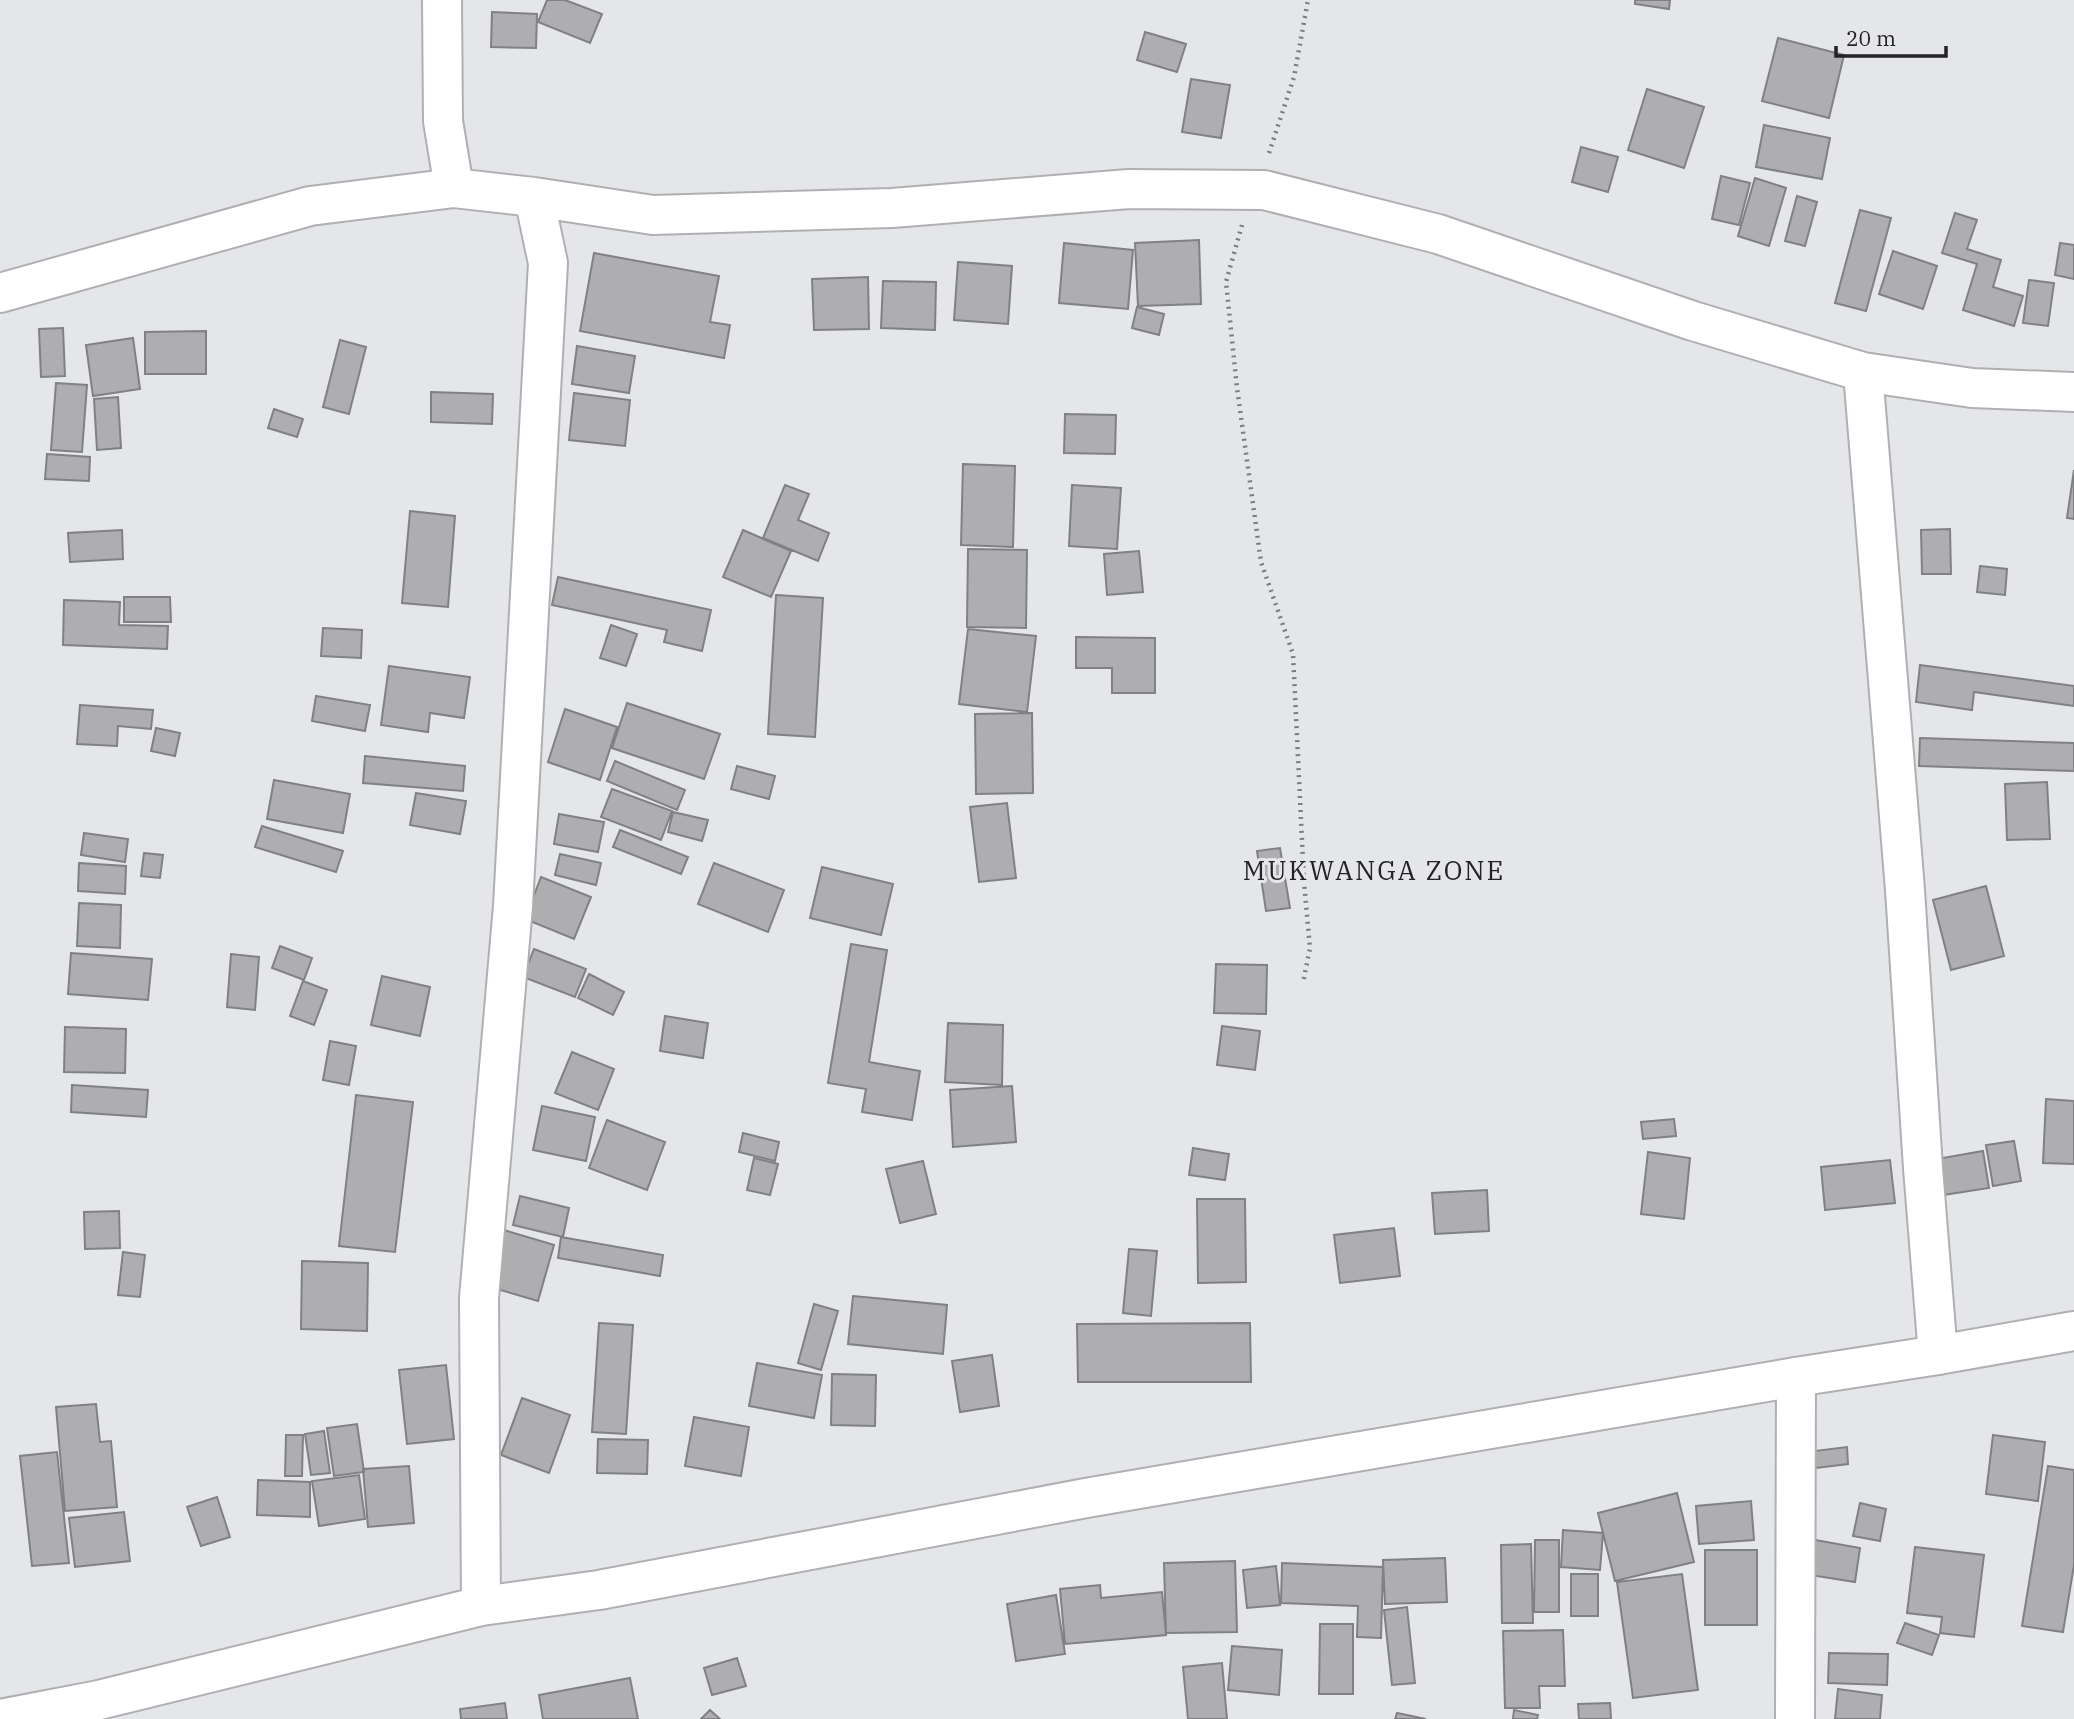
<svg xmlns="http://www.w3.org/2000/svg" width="2074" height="1719" viewBox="0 0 2074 1719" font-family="'IBM Plex Serif',serif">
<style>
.building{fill:#aeaeb1;stroke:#808184;stroke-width:2}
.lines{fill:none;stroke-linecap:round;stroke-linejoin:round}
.street-casing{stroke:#b0b0b3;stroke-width:42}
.secondary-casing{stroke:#b0b0b3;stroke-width:42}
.path{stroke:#7c7d7f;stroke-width:4.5;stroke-dasharray:2 5;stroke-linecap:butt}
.street{stroke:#fff;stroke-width:38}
.secondary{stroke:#fff;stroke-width:38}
.labels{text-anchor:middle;stroke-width:6;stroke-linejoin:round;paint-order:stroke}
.quarter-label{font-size:26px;letter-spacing:2px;fill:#232325;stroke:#e5e6e9}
</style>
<rect width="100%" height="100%" fill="#e5e6e9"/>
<!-- building -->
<path class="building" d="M 547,0 L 565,0 L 602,14 L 590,43 L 538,22 Z
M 1635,0 L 1670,0 L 1669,9 L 1635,4 Z
M 492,12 L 537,14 L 536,48 L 491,47 Z
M 1145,32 L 1186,44 L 1177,72 L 1137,60 Z
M 1778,38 L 1844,55 L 1829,118 L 1762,101 Z
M 1191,79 L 1230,85 L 1221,138 L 1182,132 Z
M 1647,89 L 1704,107 L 1684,168 L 1628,150 Z
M 1764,125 L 1830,138 L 1822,179 L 1756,167 Z
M 1581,147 L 1618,157 L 1608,192 L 1572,182 Z
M 1721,176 L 1750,183 L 1739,225 L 1712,219 Z
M 1755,178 L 1786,188 L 1769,246 L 1738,236 Z
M 1797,196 L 1817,202 L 1805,246 L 1785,241 Z
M 1860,210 L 1891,218 L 1866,311 L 1835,303 Z
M 1955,213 L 1977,220 L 1967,249 L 2001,260 L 1993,287 L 2023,296 L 2014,326 L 1963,310 L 1977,264 L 1942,253 Z
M 1199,240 L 1201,304 L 1138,306 L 1135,243 Z
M 1064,243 L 1133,250 L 1128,309 L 1059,303 Z
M 2060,243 L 2074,245 L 2074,279 L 2055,275 Z
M 1893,251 L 1937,266 L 1923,309 L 1879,294 Z
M 594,253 L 719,276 L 710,322 L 730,325 L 724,358 L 580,331 Z
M 958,262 L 1012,266 L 1008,324 L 954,320 Z
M 868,277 L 869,329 L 814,330 L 812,279 Z
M 2029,280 L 2054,283 L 2048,326 L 2023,323 Z
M 883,281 L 936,282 L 935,330 L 881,328 Z
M 1137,307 L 1164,314 L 1159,335 L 1132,328 Z
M 63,328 L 65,376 L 41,377 L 39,329 Z
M 206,331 L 206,374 L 145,374 L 145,332 Z
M 133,338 L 140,389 L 93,396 L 86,345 Z
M 340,340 L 366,347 L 349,414 L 323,407 Z
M 577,346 L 635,356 L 629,393 L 572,384 Z
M 56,383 L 87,385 L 82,452 L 51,450 Z
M 431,392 L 493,394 L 492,424 L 431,422 Z
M 574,393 L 630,400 L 625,446 L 569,440 Z
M 118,397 L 121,448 L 97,450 L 94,399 Z
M 274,409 L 303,419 L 297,437 L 268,428 Z
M 1065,414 L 1116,415 L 1115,454 L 1064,453 Z
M 47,454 L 90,457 L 89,481 L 45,479 Z
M 963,464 L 1015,466 L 1013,547 L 961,545 Z
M 2074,470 L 2074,519 L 2067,518 Z
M 785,485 L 809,494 L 798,520 L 829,533 L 818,561 L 763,538 Z
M 1072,485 L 1121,488 L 1117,549 L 1069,546 Z
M 410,511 L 455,516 L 448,607 L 402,603 Z
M 1950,529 L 1951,574 L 1922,574 L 1921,530 Z
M 122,530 L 123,559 L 70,562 L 68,533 Z
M 743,530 L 791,551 L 771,597 L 723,577 Z
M 968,549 L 1027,550 L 1026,628 L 967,627 Z
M 1139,551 L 1143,592 L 1107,595 L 1104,554 Z
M 1980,566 L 2007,569 L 2005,595 L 1977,592 Z
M 558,577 L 711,610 L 702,651 L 664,642 L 667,630 L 552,605 Z
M 776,595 L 823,598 L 815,737 L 768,734 Z
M 124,597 L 170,597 L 171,622 L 124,622 Z
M 64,600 L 120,602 L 119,625 L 168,626 L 167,649 L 63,645 Z
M 611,625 L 637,634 L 626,666 L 600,658 Z
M 323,628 L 362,630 L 361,658 L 321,656 Z
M 968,629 L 1036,636 L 1027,712 L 959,704 Z
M 1076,637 L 1155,638 L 1155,693 L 1112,693 L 1112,668 L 1076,668 Z
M 1920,665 L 2074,686 L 2074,706 L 1974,692 L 1972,710 L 1916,702 Z
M 389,666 L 470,677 L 464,718 L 430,713 L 428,732 L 381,725 Z
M 316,696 L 370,705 L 365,731 L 312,721 Z
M 627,703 L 720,734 L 704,779 L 612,748 Z
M 80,705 L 153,710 L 151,729 L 118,726 L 117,746 L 77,744 Z
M 565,709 L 617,727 L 600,780 L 548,762 Z
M 1032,713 L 1033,793 L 976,794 L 975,714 Z
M 156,728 L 180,733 L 175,756 L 151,751 Z
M 1920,738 L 2074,743 L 2074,771 L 1919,766 Z
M 365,756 L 465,766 L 463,791 L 363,783 Z
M 615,761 L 685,790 L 677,810 L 607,781 Z
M 737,766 L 775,776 L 769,799 L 731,789 Z
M 274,780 L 350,794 L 343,833 L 267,819 Z
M 2047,782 L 2050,839 L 2007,840 L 2005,784 Z
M 612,789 L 672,811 L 661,840 L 601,817 Z
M 416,793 L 466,801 L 460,834 L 410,825 Z
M 1007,803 L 1016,878 L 979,882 L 970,807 Z
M 673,812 L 708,820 L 702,841 L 668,832 Z
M 559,814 L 604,822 L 598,852 L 554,844 Z
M 262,826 L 343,851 L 336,872 L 255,847 Z
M 620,830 L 688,857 L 681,874 L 613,847 Z
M 84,833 L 128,839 L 125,862 L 81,855 Z
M 1280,848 L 1290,908 L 1266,911 L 1257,851 Z
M 144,853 L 163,855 L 160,878 L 141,876 Z
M 560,854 L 601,863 L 596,885 L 555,875 Z
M 79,863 L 126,866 L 125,894 L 78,891 Z
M 714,863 L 784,890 L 768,932 L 698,904 Z
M 822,867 L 893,884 L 881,935 L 810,918 Z
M 541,877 L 591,897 L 574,939 L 525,919 Z
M 1986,886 L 2004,956 L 1951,970 L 1933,900 Z
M 79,903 L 121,905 L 120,948 L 77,946 Z
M 851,944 L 887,950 L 869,1062 L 920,1071 L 912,1120 L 862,1112 L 866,1089 L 828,1083 Z
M 280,946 L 312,958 L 304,980 L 272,968 Z
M 534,949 L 586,969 L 575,997 L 523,977 Z
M 71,953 L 152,959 L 148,1000 L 68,994 Z
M 231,954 L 259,957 L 255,1010 L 227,1007 Z
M 1216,964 L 1267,965 L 1266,1014 L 1214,1013 Z
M 589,974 L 624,992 L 613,1015 L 578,998 Z
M 382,976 L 430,987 L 420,1036 L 371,1025 Z
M 303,981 L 327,990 L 314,1025 L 290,1016 Z
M 665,1016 L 708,1023 L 703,1058 L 660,1051 Z
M 948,1023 L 1003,1025 L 1002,1085 L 945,1082 Z
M 1222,1026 L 1260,1031 L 1255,1070 L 1217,1065 Z
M 65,1027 L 126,1029 L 125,1073 L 64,1072 Z
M 330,1041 L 356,1046 L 349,1085 L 323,1080 Z
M 572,1052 L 614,1069 L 598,1110 L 555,1093 Z
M 72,1085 L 148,1090 L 146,1117 L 71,1112 Z
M 1012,1086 L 1016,1142 L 953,1147 L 950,1090 Z
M 356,1095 L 413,1102 L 395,1252 L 339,1246 Z
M 2046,1099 L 2074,1101 L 2074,1164 L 2043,1163 Z
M 542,1106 L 595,1117 L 586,1161 L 533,1150 Z
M 1674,1119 L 1676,1136 L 1643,1139 L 1641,1122 Z
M 607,1120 L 665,1142 L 647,1190 L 589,1168 Z
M 743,1133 L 779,1142 L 775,1161 L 739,1152 Z
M 2014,1141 L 2021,1181 L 1993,1186 L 1986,1145 Z
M 1193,1148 L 1229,1154 L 1225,1180 L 1189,1175 Z
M 1983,1151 L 1989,1188 L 1943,1195 L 1937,1159 Z
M 1648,1152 L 1690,1158 L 1684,1219 L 1641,1214 Z
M 754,1158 L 778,1164 L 770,1195 L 747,1190 Z
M 1890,1160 L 1895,1203 L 1825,1210 L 1821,1167 Z
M 923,1161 L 936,1214 L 900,1223 L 886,1169 Z
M 1487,1190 L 1489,1231 L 1435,1234 L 1432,1193 Z
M 520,1196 L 569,1208 L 563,1237 L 513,1225 Z
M 1197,1199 L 1245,1199 L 1246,1282 L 1198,1283 Z
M 119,1211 L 120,1248 L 85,1249 L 84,1212 Z
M 1394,1228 L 1400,1276 L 1340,1283 L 1334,1235 Z
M 504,1230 L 554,1245 L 538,1301 L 487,1286 Z
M 561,1237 L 663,1255 L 660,1276 L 558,1258 Z
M 1129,1249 L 1157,1251 L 1151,1316 L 1123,1313 Z
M 123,1252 L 145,1255 L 140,1297 L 118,1295 Z
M 302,1261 L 368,1263 L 367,1331 L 301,1329 Z
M 853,1296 L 947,1305 L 943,1354 L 848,1344 Z
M 814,1304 L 838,1311 L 821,1370 L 798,1363 Z
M 599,1323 L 633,1325 L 626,1434 L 592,1432 Z
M 1250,1323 L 1251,1382 L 1078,1382 L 1077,1324 Z
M 992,1355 L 999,1406 L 960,1412 L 952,1361 Z
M 757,1363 L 822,1375 L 814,1418 L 749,1406 Z
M 446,1365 L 454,1439 L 407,1444 L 399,1370 Z
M 832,1374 L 876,1375 L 875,1426 L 831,1425 Z
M 522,1398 L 570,1415 L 549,1473 L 501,1455 Z
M 96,1404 L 100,1442 L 111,1441 L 117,1507 L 65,1511 L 56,1407 Z
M 694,1417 L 749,1427 L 741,1476 L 685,1466 Z
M 357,1424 L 364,1472 L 334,1476 L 327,1428 Z
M 324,1431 L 330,1473 L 311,1475 L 305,1434 Z
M 286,1435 L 303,1435 L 302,1476 L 285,1476 Z
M 1993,1435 L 2045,1442 L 2038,1501 L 1986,1494 Z
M 598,1439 L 648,1440 L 647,1474 L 597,1473 Z
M 1847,1447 L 1848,1464 L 1808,1469 L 1806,1452 Z
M 57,1452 L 69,1563 L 32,1566 L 20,1456 Z
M 409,1466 L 414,1523 L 368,1527 L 363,1469 Z
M 2048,1466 L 2074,1470 L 2074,1565 L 2063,1632 L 2022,1626 Z
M 359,1475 L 365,1519 L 319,1526 L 312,1481 Z
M 258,1480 L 310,1482 L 310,1517 L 257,1515 Z
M 1677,1493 L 1694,1562 L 1615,1581 L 1598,1513 Z
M 217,1497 L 230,1537 L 201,1546 L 187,1507 Z
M 1751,1501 L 1754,1540 L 1699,1544 L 1696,1506 Z
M 1860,1503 L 1886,1509 L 1880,1541 L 1853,1536 Z
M 124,1512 L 130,1561 L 75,1567 L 69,1518 Z
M 1563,1530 L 1603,1533 L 1600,1570 L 1561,1567 Z
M 1810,1539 L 1860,1548 L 1855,1582 L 1804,1574 Z
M 1535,1540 L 1559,1540 L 1559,1612 L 1534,1612 Z
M 1531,1544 L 1533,1623 L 1502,1623 L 1501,1545 Z
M 1915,1547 L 1984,1555 L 1974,1637 L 1940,1633 L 1942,1617 L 1907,1613 Z
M 1705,1550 L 1757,1550 L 1757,1625 L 1705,1625 Z
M 1445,1558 L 1447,1602 L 1385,1604 L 1383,1560 Z
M 1235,1561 L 1237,1632 L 1166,1633 L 1164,1563 Z
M 1282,1563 L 1383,1567 L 1381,1638 L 1357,1637 L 1358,1606 L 1281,1603 Z
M 1276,1566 L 1280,1605 L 1247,1608 L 1243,1570 Z
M 1571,1574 L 1598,1574 L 1598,1616 L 1571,1616 Z
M 1682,1574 L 1698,1690 L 1633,1698 L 1617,1582 Z
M 1100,1585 L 1101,1598 L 1162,1592 L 1166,1635 L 1065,1644 L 1060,1589 Z
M 1056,1595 L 1065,1654 L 1016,1661 L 1007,1604 Z
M 1407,1607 L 1415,1683 L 1392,1685 L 1384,1610 Z
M 1905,1623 L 1939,1635 L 1932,1655 L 1897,1643 Z
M 1320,1624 L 1353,1624 L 1353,1694 L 1319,1694 Z
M 1563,1630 L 1565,1686 L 1539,1686 L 1540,1708 L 1505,1708 L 1503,1631 Z
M 1232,1646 L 1282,1650 L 1279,1695 L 1228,1690 Z
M 1829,1653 L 1888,1654 L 1887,1685 L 1828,1683 Z
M 737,1658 L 746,1686 L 712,1695 L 704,1668 Z
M 1222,1663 L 1227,1719 L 1188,1719 L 1183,1667 Z
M 630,1678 L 638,1719 L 543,1719 L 539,1695 Z
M 1838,1689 L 1882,1695 L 1880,1719 L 1835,1719 Z
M 505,1703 L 507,1719 L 461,1719 L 460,1709 Z
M 1610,1703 L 1611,1719 L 1579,1719 L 1578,1704 Z
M 710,1710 L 720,1719 L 701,1719 Z
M 1514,1710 L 1538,1715 L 1537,1719 L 1513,1719 Z
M 1397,1713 L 1426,1719 L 1395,1719 Z"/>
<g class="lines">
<!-- street casing -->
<g class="street-casing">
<path id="street" d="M 442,0 L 443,121 L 454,188
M 0,293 L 310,206 L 454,188 L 534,197 L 653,215 L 892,208 L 1129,189 L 1264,190 L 1438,234 L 1693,321 L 1863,372 L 1972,388 L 2074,392
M 1863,372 L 1905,890 L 1923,1168 L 1938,1355
M 481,1606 L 479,1298 L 513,906 L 548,263 L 534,197
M 1795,1719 L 1796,1377"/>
</g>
<!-- secondary casing -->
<g class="secondary-casing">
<path id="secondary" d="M 0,1719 L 99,1700 L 481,1606 L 599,1590 L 1086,1498 L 1796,1377 L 1938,1355 L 2074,1331"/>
</g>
<!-- path -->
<path class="path" d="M 1269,153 L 1294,77 L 1308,0
M 1242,225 L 1226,282 L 1237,388 L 1261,562 L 1293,654 L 1304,882 L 1310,948 L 1303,983"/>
<!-- street -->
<use href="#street" class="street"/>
<!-- secondary -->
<use href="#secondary" class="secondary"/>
</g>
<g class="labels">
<!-- quarter labels -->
<g class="quarter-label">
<text x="1374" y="880">MUKWANGA ZONE</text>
</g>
</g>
<!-- scale -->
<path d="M1836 46v10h110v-10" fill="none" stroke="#232325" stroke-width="3.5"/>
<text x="1846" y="46" font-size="21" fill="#232325" stroke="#e5e6e9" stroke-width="5" paint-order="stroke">20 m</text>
</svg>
